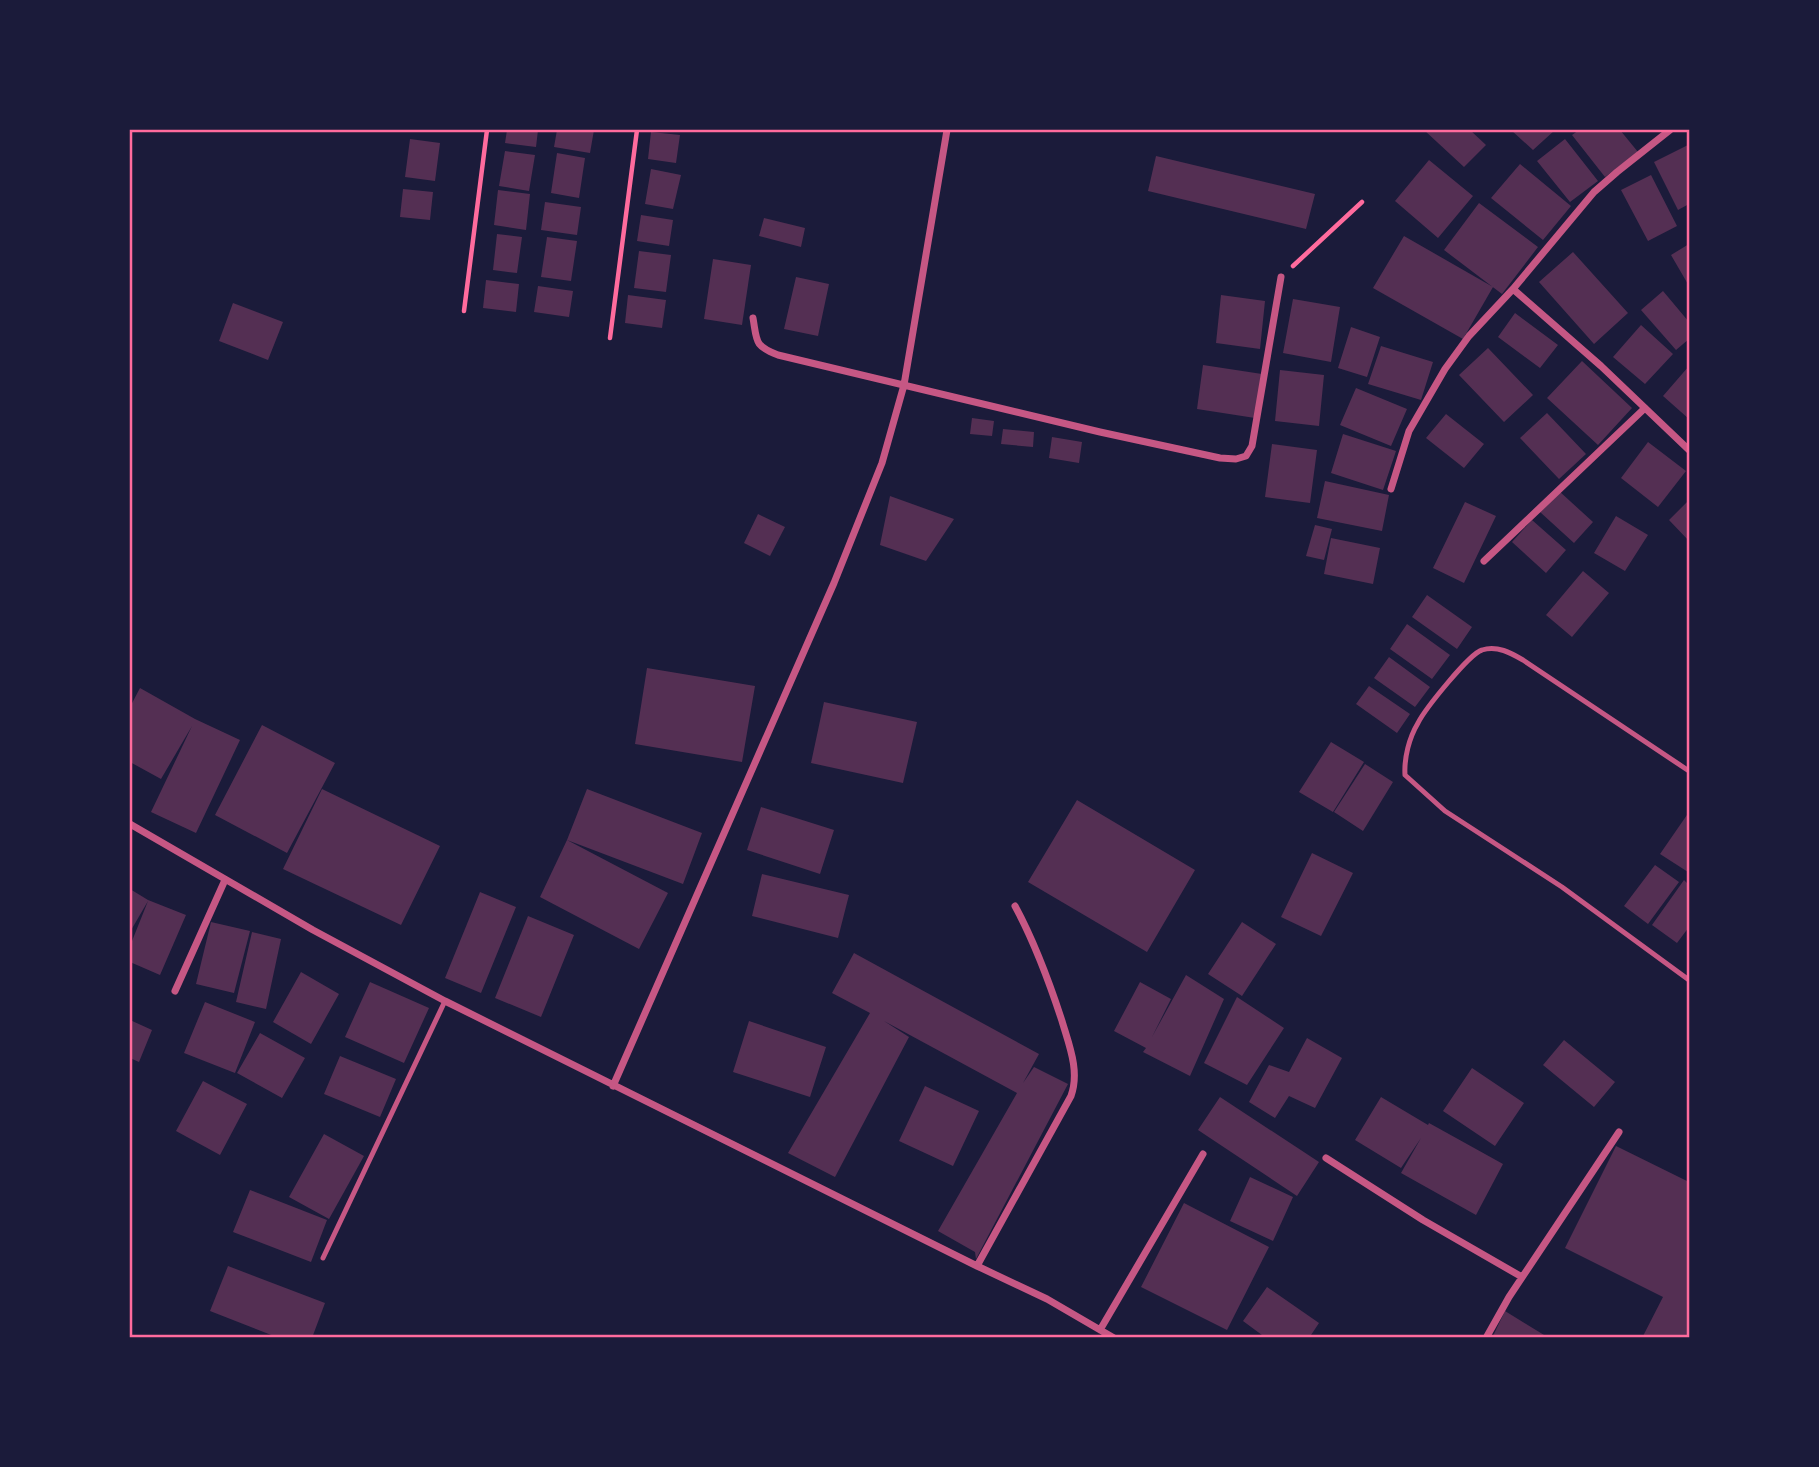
<svg xmlns="http://www.w3.org/2000/svg" width="1819" height="1467" viewBox="0 0 1819 1467" font-family="'Titillium Web',sans-serif">
<style>
.building{fill:#542f53}
.lines{fill:none;stroke-linecap:round;stroke-linejoin:round}
.path{stroke:#ff6b9d;stroke-width:4.5}
.service{stroke:#c65784;stroke-width:5}
.minor{stroke:#c65784;stroke-width:7}
.neatline{fill:none;stroke:#ff6b9d;stroke-width:2.5}
</style>
<rect width="100%" height="100%" fill="#1b1b3a"/>
<!-- building -->
<path class="building" d="M 507,130 L 538,130 L 536,147 L 505,143 Z
M 557,130 L 594,130 L 590,153 L 554,147 Z
M 1424,130 L 1470,130 L 1486,145 L 1464,167 Z
M 1511,130 L 1555,130 L 1533,150 Z
M 1579,130 L 1620,130 L 1638,152 L 1605,177 L 1572,135 Z
M 651,132 L 680,135 L 676,163 L 648,159 Z
M 410,139 L 440,143 L 435,181 L 405,177 Z
M 1565,139 L 1598,181 L 1570,202 L 1537,161 Z
M 1688,145 L 1689,204 L 1678,210 L 1654,162 Z
M 505,151 L 535,155 L 529,191 L 499,186 Z
M 557,153 L 585,158 L 579,198 L 551,193 Z
M 1156,156 L 1315,194 L 1306,229 L 1148,191 Z
M 1429,160 L 1473,196 L 1438,238 L 1395,201 Z
M 1520,164 L 1571,206 L 1543,240 L 1491,198 Z
M 651,169 L 681,175 L 673,209 L 645,204 Z
M 1651,175 L 1677,226 L 1648,241 L 1621,190 Z
M 403,189 L 433,192 L 430,220 L 400,217 Z
M 498,190 L 530,194 L 526,230 L 494,225 Z
M 545,202 L 581,207 L 577,235 L 541,230 Z
M 1479,203 L 1538,247 L 1502,294 L 1444,250 Z
M 641,215 L 673,220 L 669,246 L 637,241 Z
M 764,218 L 805,228 L 801,247 L 759,236 Z
M 497,234 L 522,237 L 517,273 L 493,270 Z
M 1404,236 L 1493,287 L 1463,339 L 1373,288 Z
M 547,237 L 577,241 L 571,281 L 541,277 Z
M 1689,244 L 1689,286 L 1671,255 Z
M 639,251 L 671,255 L 666,292 L 634,288 Z
M 1573,252 L 1628,313 L 1594,344 L 1539,282 Z
M 713,259 L 751,265 L 742,325 L 704,319 Z
M 796,277 L 829,284 L 818,336 L 784,329 Z
M 486,280 L 519,284 L 516,312 L 483,308 Z
M 538,286 L 573,291 L 569,317 L 534,312 Z
M 1663,291 L 1689,322 L 1689,339 L 1676,350 L 1641,310 Z
M 628,295 L 666,300 L 662,328 L 625,323 Z
M 1221,295 L 1265,301 L 1260,349 L 1216,343 Z
M 1293,299 L 1340,307 L 1331,362 L 1283,353 Z
M 233,303 L 283,322 L 268,360 L 219,341 Z
M 1515,313 L 1558,345 L 1540,368 L 1498,337 Z
M 1641,325 L 1673,354 L 1645,384 L 1613,357 Z
M 1351,327 L 1380,337 L 1367,377 L 1338,368 Z
M 1381,346 L 1433,362 L 1421,400 L 1368,384 Z
M 1488,348 L 1533,395 L 1504,422 L 1459,375 Z
M 1582,361 L 1632,408 L 1598,445 L 1547,398 Z
M 1203,365 L 1262,374 L 1255,418 L 1197,409 Z
M 1689,366 L 1689,419 L 1663,396 Z
M 1280,370 L 1324,375 L 1319,426 L 1275,421 Z
M 1356,388 L 1407,409 L 1391,446 L 1340,425 Z
M 1547,413 L 1586,454 L 1559,479 L 1520,438 Z
M 1446,414 L 1484,444 L 1464,468 L 1426,438 Z
M 972,418 L 994,421 L 992,436 L 970,434 Z
M 1003,429 L 1034,432 L 1033,447 L 1001,444 Z
M 1343,434 L 1396,451 L 1383,490 L 1331,473 Z
M 1052,437 L 1082,442 L 1079,463 L 1049,458 Z
M 1648,442 L 1686,471 L 1658,507 L 1621,478 Z
M 1272,444 L 1317,450 L 1310,503 L 1265,497 Z
M 1325,481 L 1389,495 L 1382,531 L 1317,518 Z
M 1559,491 L 1593,522 L 1574,543 L 1540,512 Z
M 890,496 L 954,519 L 926,561 L 880,545 Z
M 1689,500 L 1689,541 L 1669,520 Z
M 1465,502 L 1496,516 L 1464,583 L 1433,568 Z
M 758,514 L 785,527 L 770,556 L 744,543 Z
M 1616,516 L 1648,535 L 1625,571 L 1594,553 Z
M 1532,520 L 1566,550 L 1546,573 L 1512,542 Z
M 1315,525 L 1332,529 L 1324,560 L 1306,556 Z
M 1331,538 L 1380,548 L 1373,584 L 1324,574 Z
M 1583,571 L 1609,593 L 1572,637 L 1546,615 Z
M 1427,595 L 1472,627 L 1457,649 L 1412,617 Z
M 1407,624 L 1450,655 L 1432,679 L 1390,649 Z
M 1389,657 L 1430,687 L 1415,707 L 1374,678 Z
M 647,668 L 755,686 L 742,762 L 635,744 Z
M 1369,686 L 1410,714 L 1397,733 L 1356,704 Z
M 140,688 L 195,719 L 240,740 L 196,833 L 151,812 L 192,726 L 161,779 L 130,762 L 130,707 Z
M 824,702 L 917,722 L 903,783 L 811,763 Z
M 262,725 L 335,763 L 287,853 L 215,815 Z
M 1331,742 L 1364,762 L 1333,812 L 1299,792 Z
M 1365,764 L 1393,782 L 1363,831 L 1334,812 Z
M 322,789 L 440,846 L 401,925 L 283,869 Z
M 587,789 L 702,833 L 683,884 L 567,840 Z
M 1077,800 L 1195,870 L 1147,952 L 1028,882 Z
M 761,807 L 834,830 L 820,874 L 747,850 Z
M 1689,812 L 1689,870 L 1688,872 L 1660,854 Z
M 567,840 L 668,893 L 639,949 L 540,897 Z
M 1312,853 L 1353,873 L 1321,936 L 1281,917 Z
M 1655,865 L 1679,882 L 1648,924 L 1624,906 Z
M 762,874 L 849,895 L 838,938 L 752,916 Z
M 1684,880 L 1689,885 L 1689,927 L 1677,943 L 1652,925 Z
M 130,889 L 148,900 L 186,915 L 160,975 L 130,962 L 130,946 L 148,901 L 130,932 Z
M 480,892 L 516,907 L 481,993 L 445,978 Z
M 528,916 L 574,935 L 541,1017 L 495,998 Z
M 211,922 L 250,931 L 234,993 L 196,984 Z
M 1242,922 L 1276,944 L 1242,996 L 1208,974 Z
M 252,932 L 281,939 L 266,1009 L 236,1002 Z
M 854,953 L 1039,1054 L 1023,1083 L 1034,1067 L 1068,1084 L 976,1259 L 975,1252 L 938,1231 L 1017,1093 L 884,1021 L 909,1037 L 835,1177 L 788,1153 L 870,1013 L 832,993 Z
M 301,972 L 339,994 L 311,1044 L 273,1022 Z
M 1186,975 L 1224,999 L 1190,1076 L 1143,1052 L 1146,1048 L 1114,1031 L 1140,982 L 1171,999 L 1152,1037 Z
M 370,982 L 429,1008 L 404,1063 L 345,1037 Z
M 1237,997 L 1284,1028 L 1247,1085 L 1204,1063 Z
M 205,1002 L 255,1022 L 235,1073 L 184,1053 Z
M 130,1020 L 152,1030 L 139,1062 L 130,1058 Z
M 749,1021 L 826,1047 L 810,1097 L 733,1072 Z
M 260,1033 L 305,1058 L 282,1098 L 237,1073 Z
M 1307,1038 L 1342,1058 L 1315,1108 L 1289,1096 L 1275,1118 L 1249,1102 L 1269,1065 L 1289,1072 Z
M 1564,1040 L 1615,1082 L 1594,1107 L 1543,1065 Z
M 340,1056 L 396,1079 L 380,1117 L 324,1094 Z
M 1472,1068 L 1524,1103 L 1495,1146 L 1443,1111 Z
M 203,1081 L 247,1104 L 220,1155 L 176,1131 Z
M 925,1086 L 979,1111 L 953,1166 L 899,1141 Z
M 1220,1097 L 1319,1162 L 1297,1196 L 1198,1130 Z
M 1381,1097 L 1428,1125 L 1429,1123 L 1503,1164 L 1476,1215 L 1401,1173 L 1421,1138 L 1401,1168 L 1355,1140 Z
M 324,1134 L 364,1156 L 329,1219 L 289,1197 Z
M 1616,1146 L 1689,1182 L 1689,1338 L 1642,1338 L 1663,1297 L 1565,1248 Z
M 1250,1177 L 1293,1197 L 1273,1241 L 1230,1221 Z
M 250,1190 L 327,1220 L 311,1262 L 233,1232 Z
M 1184,1203 L 1269,1247 L 1227,1330 L 1141,1287 Z
M 228,1266 L 325,1303 L 312,1338 L 279,1338 L 210,1311 Z
M 1267,1287 L 1319,1323 L 1309,1338 L 1266,1338 L 1243,1321 Z
M 1505,1311 L 1549,1338 L 1492,1338 Z"/>
<g class="lines">
<!-- path -->
<path class="path" d="M 1293,266 L 1362,202
M 464,311 L 487,130
M 610,338 L 637,130"/>
<!-- service -->
<path class="service" d="M 1689,771 L 1523,660 C 1511,653 1497,645 1482,650 C 1469,654 1425,709 1418,723 C 1409,738 1404,758 1405,775 L 1445,811 L 1562,887 L 1689,980
M 323,1258 L 445,1001"/>
<!-- minor -->
<path class="minor" d="M 1513,289 L 1601,366 L 1689,450
M 753,318 C 757,341 754,346 778,355 L 1100,432 L 1220,458 L 1236,459 L 1246,456 L 1252,446 L 1281,277
M 1391,489 L 1409,431 L 1445,369 L 1469,336 L 1513,289 L 1594,192 L 1617,172 L 1670,130
M 1484,561 L 1645,408
M 130,824 L 313,930 L 445,1001 L 977,1266 L 1047,1299 L 1114,1338
M 175,991 L 225,880
M 613,1086 L 834,583 L 882,463 L 904,385 L 947,130
M 1326,1158 L 1423,1220 L 1522,1277
M 977,1266 L 1071,1096 C 1080,1071 1069,1045 1062,1021 C 1049,981 1035,943 1015,906
M 1100,1330 L 1203,1154
M 1486,1338 L 1509,1297 L 1619,1132"/>
</g>
<!-- border -->
<rect width="1819" height="1467" fill="none" stroke="#1b1b3a" stroke-width="262"/>
<rect x="131" y="131" width="1557" height="1205" class="neatline"/>
</svg>
